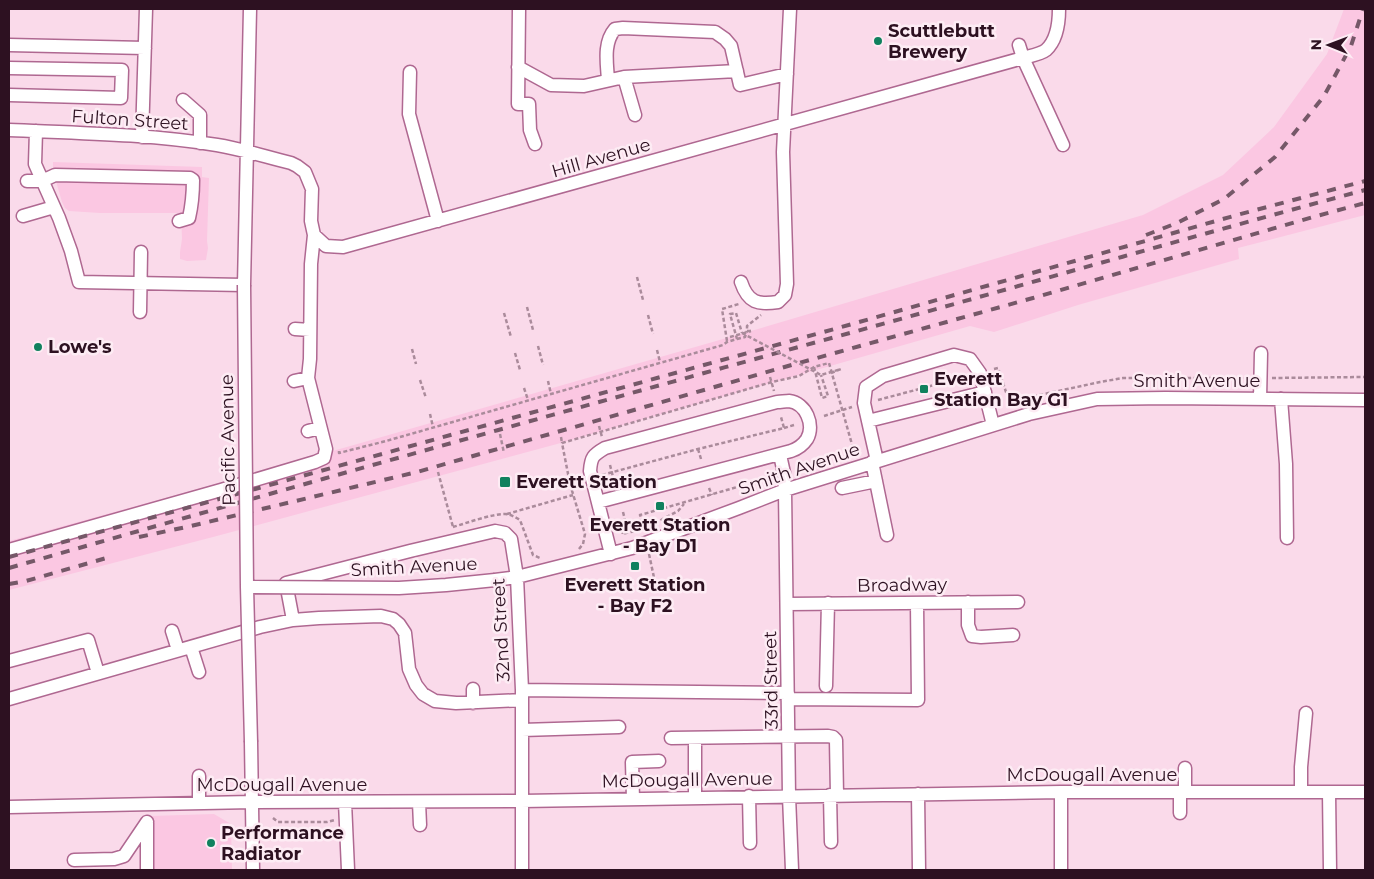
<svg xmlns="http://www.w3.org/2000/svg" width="1374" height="879" viewBox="0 0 1374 879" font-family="Montserrat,sans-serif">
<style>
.built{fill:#fbc7e2}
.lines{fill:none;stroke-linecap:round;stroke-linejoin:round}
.minor-casing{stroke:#af6891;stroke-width:15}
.path{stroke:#aa8b9b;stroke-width:2.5;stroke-dasharray:4 2.5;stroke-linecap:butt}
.minor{stroke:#fff;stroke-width:12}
.rail{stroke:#755868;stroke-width:4;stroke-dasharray:9 9;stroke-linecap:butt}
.minor-bridge-casing{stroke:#af6891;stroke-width:15;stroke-linecap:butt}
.path-bridge{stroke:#aa8b9b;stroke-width:2.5;stroke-dasharray:4 2.5;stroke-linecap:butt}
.minor-bridge{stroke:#fff;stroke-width:12}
.poi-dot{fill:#10815e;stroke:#fdecf4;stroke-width:2}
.labels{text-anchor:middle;stroke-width:5;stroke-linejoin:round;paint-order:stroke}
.poi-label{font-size:18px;font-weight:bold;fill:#2d1121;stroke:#fdecf4;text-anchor:start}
.street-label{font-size:18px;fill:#2d1121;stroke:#fdecf4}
</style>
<rect width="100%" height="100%" fill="#fadaea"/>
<!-- built -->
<path class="built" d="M 1344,9 L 1365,9 L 1365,215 L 1238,248 L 1239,259 L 1078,305 L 994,332 L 970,326 L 557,444 L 213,537 L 9,590 L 9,541 L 256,473 L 751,331 L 1143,215 L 1223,175 L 1274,127 L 1327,54 Z
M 53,162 L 202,167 L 202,177 L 209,178 L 207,241 L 208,248 L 206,260 L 187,261 L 180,259 L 180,252 L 182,239 L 181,213 L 100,213 L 69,211 L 65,208 L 62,202 L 53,171 Z
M 214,814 L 231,824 L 232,870 L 151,870 L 151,816 Z"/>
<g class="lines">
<!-- minor casing -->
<g class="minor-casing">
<path id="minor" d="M 519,9 L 518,104 L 529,104 L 530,130 L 535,144
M 1059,9 C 1059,23 1057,40 1046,50 C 1041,54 1030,56 1023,58 L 1063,145
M 9,45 L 145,48
M 518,67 L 551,85 L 584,86 L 624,77 L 635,115
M 9,68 L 122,70 L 121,98 L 9,95
M 410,72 L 409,114 L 438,221
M 624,77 L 737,71
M 608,80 C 607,63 603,43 615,29 L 623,28 L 715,32 L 725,39 L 731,46 L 740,85 L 787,74
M 183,100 L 200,115 L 200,143
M 9,130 C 78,133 149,134 217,145 C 242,149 266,157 291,163 L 297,166 L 305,172 L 312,189 L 311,221 L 314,235 L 326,246 L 343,247 L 1023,58 L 1019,45
M 36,131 L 35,164 L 59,218 L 71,251 L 79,282 L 244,285 L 250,9
M 142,137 L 146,9
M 27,181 L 42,181 L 55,175 L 190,178 L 193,180 C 193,193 192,205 189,218 L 179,221
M 23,216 L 54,207
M 741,282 C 748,303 758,305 778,302 L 785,295 L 787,284 L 783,152 L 790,9
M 140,312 L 141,252
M 295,329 L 310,330
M 294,381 L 308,378
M 1260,399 L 1261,353
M 1281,399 L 1286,464 L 1287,538
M 868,421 L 985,392
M 308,431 L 320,428
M 780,455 L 784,473 L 785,490 L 789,796 L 792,870
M 877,461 L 864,403 L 866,387 L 883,376 L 954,355 L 970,359 L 980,373 L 993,425
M 872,462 L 887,535
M 842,488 L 876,481
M 598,502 L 791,451 C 797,449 803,445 807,439 C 815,425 806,403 789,401 C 785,401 781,402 777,402 L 605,448 C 593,455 591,457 590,471 L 611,554
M 9,550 L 221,490 L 315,462 L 324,458 L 326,449 L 308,378 L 310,359 L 311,264 L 314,235
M 495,580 L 517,577 L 632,548 L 739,508 L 785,490 L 1029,414 L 1097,399 L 1165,398 L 1365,400
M 968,602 L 968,625 L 972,636 L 981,637 L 1013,635
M 787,604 L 1018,602
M 293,620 L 286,583 L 410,551 L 495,531 L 505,533 L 511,539 L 517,577 L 522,690 L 522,870
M 172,631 L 178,650
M 191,647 L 199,672
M 9,661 L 88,640 L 98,673
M 826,686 L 828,603
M 473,689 L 473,703
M 522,690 L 788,693
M 9,699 L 260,627 L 293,620 L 319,618 L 381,616 L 393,619 L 399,624 L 405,633 L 409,669 L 416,685 L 423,694 L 435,701 L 456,703 L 522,700
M 789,699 L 918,700 L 917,603
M 522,730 L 619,727
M 671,738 L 828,736 L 833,737 L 836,740 L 837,795
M 695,738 L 695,798
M 251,742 L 253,870
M 199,776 L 199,803
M 1061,792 L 1061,870
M 1185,792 L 1185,768
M 1301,792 L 1301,767 L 1306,713
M 1329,792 L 1330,870
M 918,794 L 919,870
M 830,795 L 831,842
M 749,796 L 750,843
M 633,799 L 632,762 L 659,761
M 345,802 L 348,870
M 419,802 L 420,825
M 9,807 L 252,802 L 522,801 L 1061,792 L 1365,792
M 1180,813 L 1180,792
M 74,860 L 114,859 L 124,856 L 147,822
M 147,870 L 147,823"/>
</g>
<!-- path -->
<path class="path" d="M 637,277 L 643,300
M 527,307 L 533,330
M 504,313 L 511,337
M 648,315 L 653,334
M 751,331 L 747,331 L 747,326 L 761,315
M 737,339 L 745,337 L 747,331
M 727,341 L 722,309 L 739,304
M 538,346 L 543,365
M 412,349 L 416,364
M 657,350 L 660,362
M 515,353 L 520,370
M 814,367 L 822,398 L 828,396 L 821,375
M 994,369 L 998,368 L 1006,392 L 1013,404 L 1021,399 L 1100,382 L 1123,378 L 1249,378
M 831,373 L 841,369
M 770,377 L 774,391
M 1272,378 L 1365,377
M 420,380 L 426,398
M 548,381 L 551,394
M 524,388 L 528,400
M 878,400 L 968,376
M 430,414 L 433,427
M 824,416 L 852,407
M 599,426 L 602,437
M 784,428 L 794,425
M 500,434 L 504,453
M 561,437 L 562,443
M 698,449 L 701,459
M 339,451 L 339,453 L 386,441 L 723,345 L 727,342 L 737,339 L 730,314 L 736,313 L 742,333
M 610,465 L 615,485
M 438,472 L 453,527
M 602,475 L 698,449 L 784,428 L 781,417
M 709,488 L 712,495
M 623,512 L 626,524 L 642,520 L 640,515 L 772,477
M 507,514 L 573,495
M 626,524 L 622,534 L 644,529 L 678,511 L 684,504
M 453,527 C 467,523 491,514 505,514 C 510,514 515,517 520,520 L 533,555 L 540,558
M 579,549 L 583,544 L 585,534 L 570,484 L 562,443 L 772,382 L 799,376 L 814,367 L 829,363 L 853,448
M 649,554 L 656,587
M 273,818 L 278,822 L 327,822 L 335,820"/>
<!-- minor -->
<use href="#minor" class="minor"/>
<!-- rail -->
<path class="rail" d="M 1146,235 L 1177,223 L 1224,199 L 1275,157 L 1324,96 L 1351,46 L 1363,9
M 139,537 L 191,526 L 417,472 L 788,366 L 1033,298 L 1313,217 L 1365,203
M 9,557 L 838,328 L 1237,215 L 1365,181
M 9,568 C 274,492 540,418 806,345 C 993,294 1178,240 1365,190
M 9,584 L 26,581 L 110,557"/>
<!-- minor-bridge casing -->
<g class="minor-bridge-casing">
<path id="minor-bridge" d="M 244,285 L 247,587 L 251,742
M 247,587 L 399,588 L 446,585 L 495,580"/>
</g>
<!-- path-bridge -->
<path class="path-bridge" d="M 742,333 L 821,375 L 841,369
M 730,337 L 751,331"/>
<!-- minor-bridge -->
<use href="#minor-bridge" class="minor-bridge"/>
</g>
<!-- markers -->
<g class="poi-dot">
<circle cx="878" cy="41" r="5"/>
<circle cx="38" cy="347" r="5"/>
<rect x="919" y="384" width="10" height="10" rx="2.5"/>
<rect x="499" y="476" width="12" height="12" rx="2.5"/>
<rect x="655" y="501" width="10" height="10" rx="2.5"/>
<rect x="630" y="561" width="10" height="10" rx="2.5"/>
<circle cx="211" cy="843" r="5"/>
</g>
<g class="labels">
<!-- poi labels -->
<g class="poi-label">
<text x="888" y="37">Scuttlebutt<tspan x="888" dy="21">Brewery</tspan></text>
<text x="48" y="353">Lowe's</text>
<text x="934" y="385">Everett<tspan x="934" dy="21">Station Bay G1</tspan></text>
<text x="516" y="488">Everett Station</text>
<text x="660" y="531" text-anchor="middle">Everett Station<tspan x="660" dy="21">- Bay D1</tspan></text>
<text x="635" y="591" text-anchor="middle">Everett Station<tspan x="635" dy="21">- Bay F2</tspan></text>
<text x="221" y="839">Performance<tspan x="221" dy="21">Radiator</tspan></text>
</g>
<!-- street labels -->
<g class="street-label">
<text transform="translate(130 120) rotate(4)" y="6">Fulton Street</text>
<text transform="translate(601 158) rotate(-16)" y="6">Hill Avenue</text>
<text x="1197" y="387">Smith Avenue</text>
<text transform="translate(228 440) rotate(-91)" y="6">Pacific Avenue</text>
<text transform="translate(799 469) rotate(-19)" y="6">Smith Avenue</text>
<text transform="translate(414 567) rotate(-3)" y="6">Smith Avenue</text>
<text transform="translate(902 585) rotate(-1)" y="6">Broadway</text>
<text transform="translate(501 630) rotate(-93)" y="6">32nd Street</text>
<text transform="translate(771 680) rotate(-91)" y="6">33rd Street</text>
<text x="1092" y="781">McDougall Avenue</text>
<text transform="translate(687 780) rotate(-1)" y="6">McDougall Avenue</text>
<text x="282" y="791">McDougall Avenue</text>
</g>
</g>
<!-- border -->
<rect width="1374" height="879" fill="none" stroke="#2d1121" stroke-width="20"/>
<!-- north arrow -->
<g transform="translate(1329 45) rotate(271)" stroke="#fdecf4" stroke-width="4" paint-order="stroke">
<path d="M0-4L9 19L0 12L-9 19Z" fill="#2d1121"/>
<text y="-8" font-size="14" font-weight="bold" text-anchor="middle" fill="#2d1121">N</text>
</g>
</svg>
